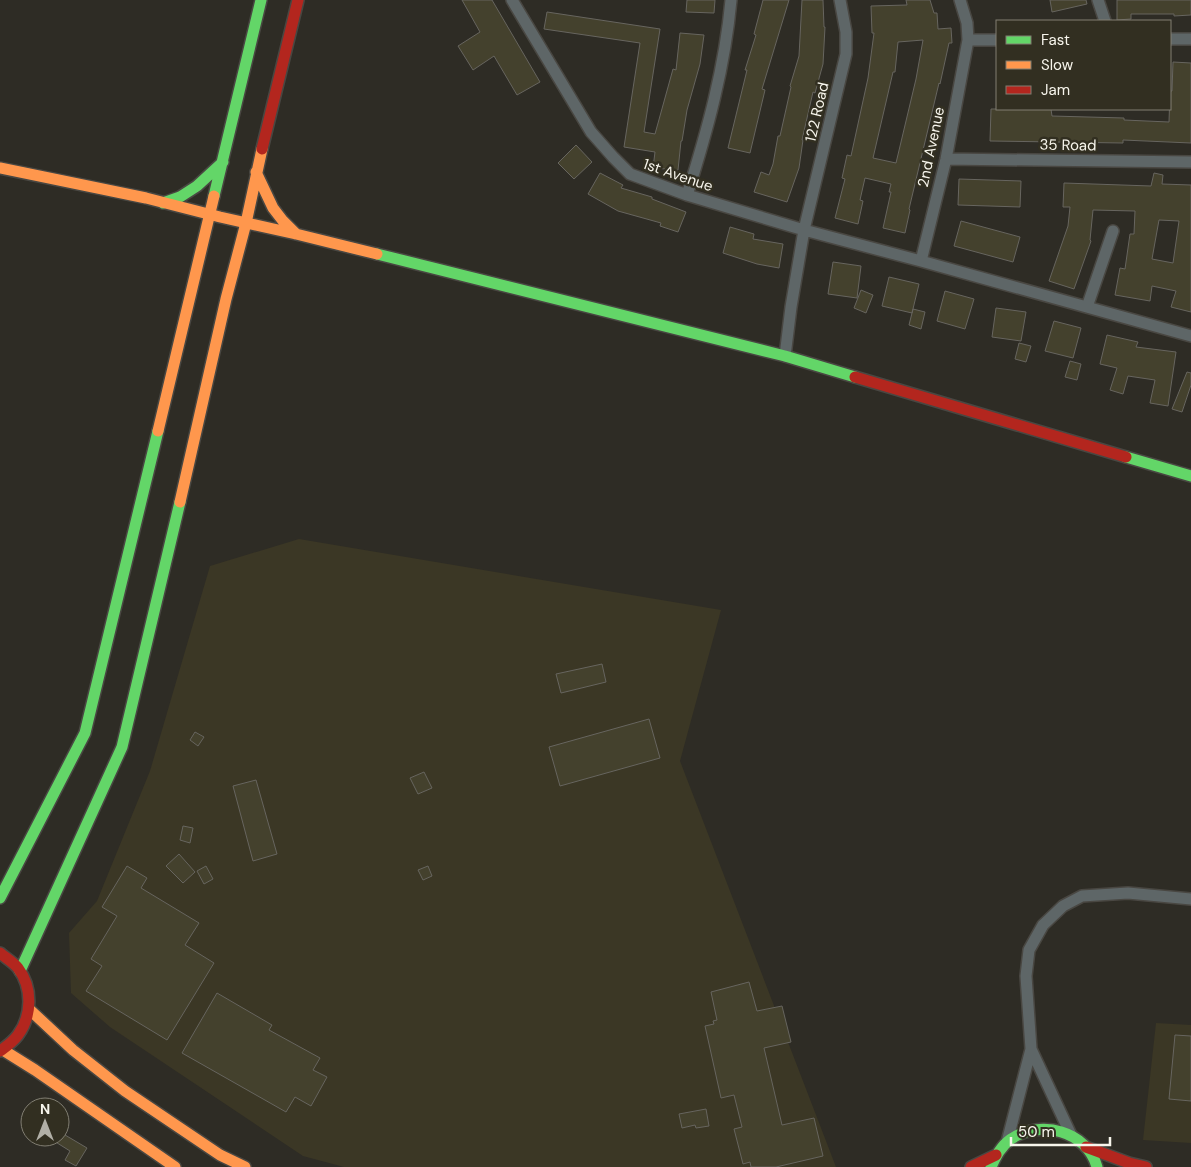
<svg xmlns="http://www.w3.org/2000/svg" width="1191" height="1167" viewBox="0 0 1191 1167" font-family="'DM Sans',sans-serif">
<style>
.built{fill:#3b3725}
.building{fill:#44412d;stroke:#67655f;fill-rule:evenodd}
.lines{fill:none;stroke-linecap:round;stroke-linejoin:round}
.street-casing{stroke:#494742;stroke-width:14}
.fast-casing{stroke:#494742;stroke-width:14}
.slow-casing{stroke:#494742;stroke-width:14}
.jam-casing{stroke:#494742;stroke-width:14}
.street{stroke:#5e6667;stroke-width:11}
.fast{stroke:#63d668;stroke-width:11}
.slow{stroke:#ff974d;stroke-width:11}
.jam{stroke:#b3261e;stroke-width:11}
.labels{text-anchor:middle;stroke-width:5;stroke-linejoin:round;paint-order:stroke}
.street-label{font-size:15px;fill:#f7f5ec;stroke:#322f21}
</style>
<rect width="100%" height="100%" fill="#2e2c25"/>
<!-- built -->
<path class="built" d="M 299,539 L 721,610 L 680,761 L 836,1167 L 344,1167 L 303,1156 L 110,1027 L 71,993 L 69,933 L 97,901 L 150,771 L 210,566 Z
M 1156,1023 L 1191,1025 L 1191,1143 L 1143,1140 Z"/>
<!-- building -->
<path class="building" d="M 462,0 L 492,0 L 540,82 L 517,95 L 494,56 L 473,70 L 458,46 L 480,32 Z
M 687,0 L 715,0 L 714,13 L 686,12 Z
M 763,0 L 789,0 L 762,89 L 765,90 L 750,153 L 728,148 L 747,70 L 745,70 L 756,35 L 754,34 Z
M 802,0 L 823,0 L 824,27 L 825,27 L 823,64 L 815,93 L 813,92 L 802,140 L 803,140 L 799,168 L 787,202 L 754,192 L 761,172 L 769,175 L 773,164 L 778,136 L 780,136 L 791,87 L 790,86 L 799,56 Z
M 906,0 L 930,0 L 934,13 L 937,13 L 938,29 L 951,28 L 952,43 L 949,43 L 940,84 L 939,83 L 909,209 L 910,210 L 905,233 L 883,228 L 891,192 L 889,192 L 891,184 L 865,178 L 860,200 L 863,201 L 858,224 L 835,218 L 845,179 L 842,178 L 847,155 L 851,156 L 868,78 L 874,33 L 872,33 L 871,6 L 907,5 ZM 923,40 L 916,79 L 896,163 L 873,158 L 893,72 L 895,72 L 898,42 Z
M 1050,0 L 1086,0 L 1087,4 L 1052,12 Z
M 1117,0 L 1191,0 L 1191,15 L 1174,16 L 1174,14 L 1131,14 L 1131,19 L 1117,20 Z
M 547,12 L 660,29 L 644,132 L 655,134 L 673,69 L 676,70 L 680,33 L 704,35 L 700,64 L 687,110 L 682,141 L 681,141 L 678,170 L 653,168 L 655,152 L 624,147 L 640,43 L 544,29 Z
M 1173,62 L 1191,63 L 1191,143 L 1123,140 L 1123,143 L 990,141 L 991,109 L 1051,109 L 1052,116 L 1124,118 L 1124,120 L 1169,122 L 1170,91 L 1172,91 Z
M 576,145 L 592,162 L 574,179 L 558,163 Z
M 600,173 L 623,185 L 621,188 L 652,197 L 652,199 L 686,212 L 678,232 L 660,226 L 661,223 L 618,211 L 588,194 Z
M 1154,173 L 1163,175 L 1162,184 L 1191,185 L 1191,312 L 1171,307 L 1176,291 L 1152,286 L 1150,301 L 1115,295 L 1120,268 L 1125,269 L 1130,234 L 1134,234 L 1135,211 L 1093,210 L 1090,240 L 1091,241 L 1074,289 L 1049,281 L 1068,226 L 1070,207 L 1063,207 L 1064,183 L 1151,186 ZM 1159,220 L 1179,221 L 1173,263 L 1152,259 Z
M 959,179 L 1021,181 L 1020,207 L 958,205 Z
M 961,221 L 1020,237 L 1013,262 L 954,246 Z
M 730,227 L 754,234 L 753,239 L 783,244 L 779,268 L 757,264 L 723,253 Z
M 833,262 L 861,266 L 857,298 L 828,294 Z
M 889,277 L 919,284 L 912,313 L 882,306 Z
M 861,290 L 873,295 L 866,313 L 854,308 Z
M 945,291 L 974,299 L 965,329 L 937,321 Z
M 996,308 L 1026,312 L 1021,341 L 992,337 Z
M 913,309 L 925,312 L 921,329 L 909,325 Z
M 1054,321 L 1081,328 L 1073,358 L 1045,351 Z
M 1107,335 L 1138,342 L 1136,347 L 1176,352 L 1168,406 L 1150,403 L 1155,380 L 1128,376 L 1123,394 L 1110,390 L 1117,368 L 1100,364 Z
M 1019,343 L 1031,346 L 1026,362 L 1015,359 Z
M 1070,361 L 1081,364 L 1077,380 L 1065,377 Z
M 1187,372 L 1191,373 L 1191,385 L 1182,412 L 1172,409 Z
M 602,664 L 606,682 L 561,693 L 556,674 Z
M 649,719 L 660,758 L 560,786 L 549,747 Z
M 195,732 L 204,737 L 198,746 L 190,740 Z
M 424,772 L 432,788 L 418,794 L 410,778 Z
M 256,780 L 277,854 L 253,861 L 233,786 Z
M 183,826 L 193,828 L 190,843 L 180,840 Z
M 179,854 L 195,872 L 183,883 L 166,866 Z
M 127,866 L 147,878 L 141,888 L 199,923 L 185,945 L 214,963 L 167,1040 L 86,991 L 102,966 L 91,959 L 117,916 L 102,907 Z
M 206,866 L 213,879 L 204,884 L 197,871 Z
M 428,866 L 432,876 L 423,880 L 418,870 Z
M 749,982 L 757,1011 L 782,1006 L 791,1042 L 764,1048 L 782,1125 L 814,1118 L 823,1156 L 776,1167 L 751,1167 L 750,1162 L 743,1164 L 734,1129 L 742,1127 L 734,1095 L 721,1098 L 705,1026 L 714,1024 L 713,1021 L 717,1020 L 711,992 Z
M 217,993 L 272,1025 L 269,1030 L 320,1058 L 313,1070 L 327,1077 L 311,1106 L 295,1097 L 286,1112 L 182,1053 Z
M 1175,1035 L 1191,1036 L 1191,1101 L 1169,1099 Z
M 706,1109 L 709,1126 L 696,1128 L 695,1125 L 682,1128 L 679,1114 Z
M 60,1132 L 87,1148 L 76,1166 L 65,1160 L 70,1151 L 54,1141 L 57,1137 L 60,1137 Z"/>
<g class="lines">
<!-- street casing -->
<g class="street-casing">
<path id="street" d="M 512,0 L 591,132 L 613,157 L 630,174 L 687,195 L 804,230 L 921,261 L 1191,336
M 1098,0 L 1105,21
M 1170,39 L 1191,39
M 968,40 L 997,40
M 946,159 L 1191,162
M 687,195 C 707,132 725,67 731,0
M 921,261 L 946,159 L 968,40 L 967,23 L 960,0
M 1087,307 L 1113,231
M 785,356 L 791,307 L 804,230 L 846,54 L 846,32 L 840,0
M 1031,1049 L 1071,1135
M 1007,1142 L 1031,1049 L 1026,976 L 1029,950 L 1043,925 L 1063,906 L 1082,896 L 1128,893 L 1191,899"/>
</g>
<!-- fast casing -->
<g class="fast-casing">
<path id="fast" d="M 214,196 L 261,0
M 163,203 L 180,197 L 197,186 L 223,162
M 377,254 L 785,356 L 855,377
M 1126,457 L 1191,476
M 0,898 L 85,733 L 158,431
M 20,971 L 122,747 L 180,502
M 991,1167 C 996,1156 1001,1146 1011,1139 C 1041,1119 1087,1131 1097,1167"/>
</g>
<!-- slow casing -->
<g class="slow-casing">
<path id="slow" d="M 0,168 L 146,198 L 220,217 L 296,234 L 377,254
M 256,172 L 273,208 L 283,221 L 296,234
M 158,431 L 214,196
M 180,502 L 226,299 L 246,223 L 262,149
M 29,1009 L 73,1050 L 125,1091 L 220,1155 L 245,1167
M 3,1050 L 35,1070 L 175,1167"/>
</g>
<!-- jam casing -->
<g class="jam-casing">
<path id="jam" d="M 262,149 L 298,0
M 855,377 L 1126,457
M 0,953 C 6,958 13,962 18,968 C 33,988 32,1016 18,1035 C 13,1042 7,1046 0,1051
M 1086,1147 L 1129,1163 L 1146,1167
M 971,1167 L 996,1155"/>
</g>
<!-- street -->
<use href="#street" class="street"/>
<!-- fast -->
<use href="#fast" class="fast"/>
<!-- slow -->
<use href="#slow" class="slow"/>
<!-- jam -->
<use href="#jam" class="jam"/>
</g>
<g class="labels">
<!-- street labels -->
<g class="street-label">
<text transform="translate(817 112) rotate(-77)" y="5">122 Road</text>
<text transform="translate(1068 145) rotate(1)" y="5">35 Road</text>
<text transform="translate(931 147) rotate(-78)" y="5">2nd Avenue</text>
<text transform="translate(678 175) rotate(19)" y="5">1st Avenue</text>
</g>
</g>
<!-- legend -->
<rect x="996" y="20" width="175" height="90" fill="#322f21" stroke="#817e72"/>
<rect x="1006" y="36" width="25" height="8" fill="#63d668" stroke="#817e72"/>
<text x="1041" y="45" font-size="15" fill="#f7f5ec">Fast</text>
<rect x="1006" y="61" width="25" height="8" fill="#ff974d" stroke="#817e72"/>
<text x="1041" y="70" font-size="15" fill="#f7f5ec">Slow</text>
<rect x="1006" y="86" width="25" height="8" fill="#b3261e" stroke="#817e72"/>
<text x="1041" y="95" font-size="15" fill="#f7f5ec">Jam</text>
<!-- north arrow -->
<g transform="translate(45 1122)"><circle r="24" fill="#322f21" stroke="#817e72"/>
<path d="M0-4L9 19L0 12L-9 19Z" fill="#b1afa6"/>
<text y="-8" font-size="14" font-weight="bold" text-anchor="middle" fill="#f7f5ec">N</text>
</g>
<!-- scale -->
<path d="M1011 1137v8h99v-8" fill="none" stroke="#f7f5ec" stroke-width="2.5"/>
<text x="1018" y="1137" font-size="15" fill="#f7f5ec" stroke="#322f21" stroke-width="4" paint-order="stroke">50 m</text>
</svg>
